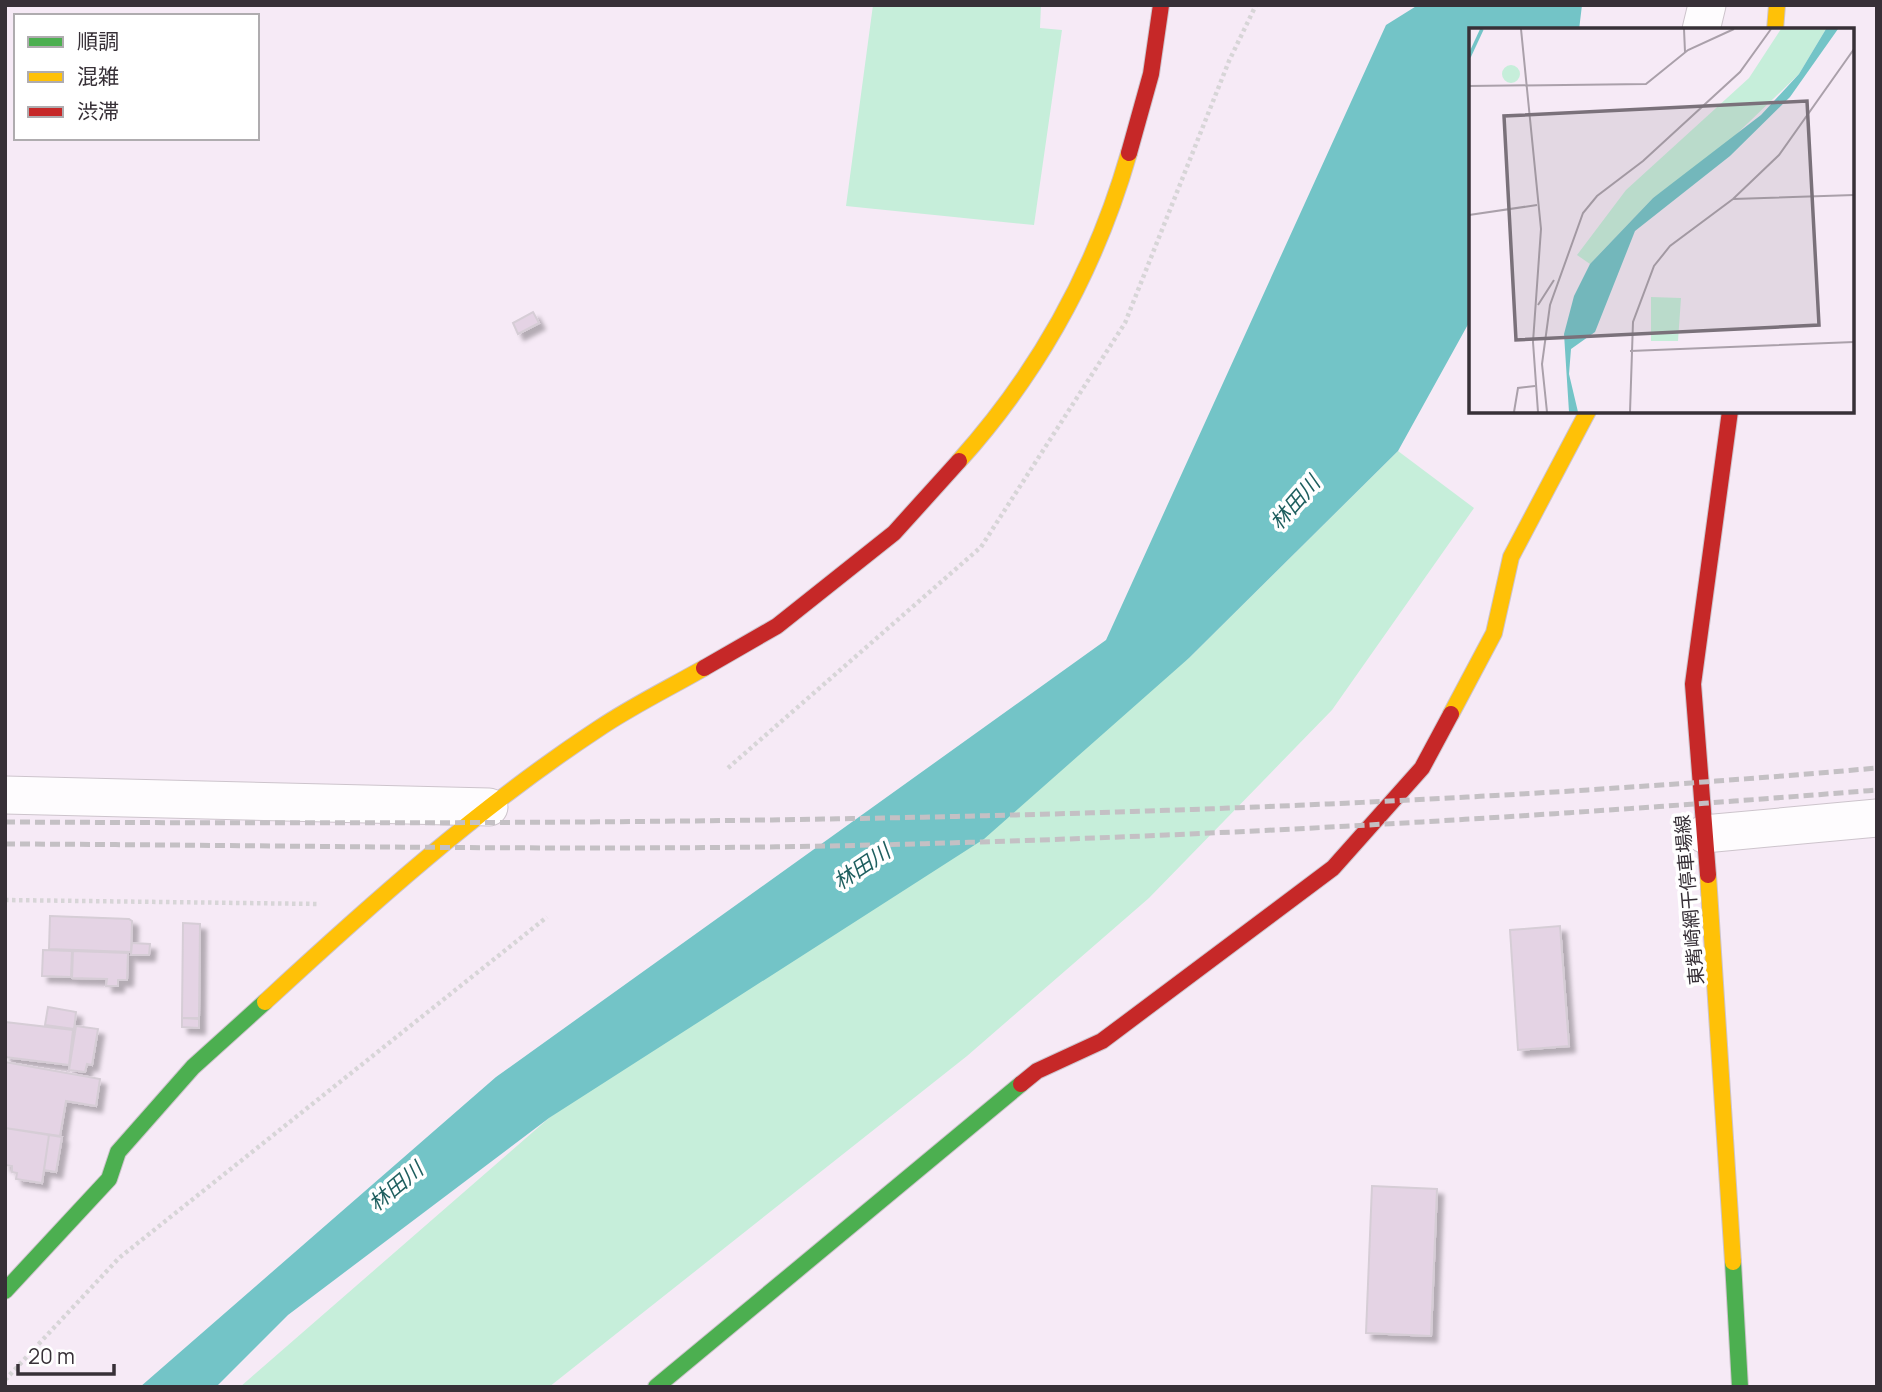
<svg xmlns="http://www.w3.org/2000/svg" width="1882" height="1392" viewBox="0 0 1882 1392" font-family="Manrope,'Noto Sans JP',sans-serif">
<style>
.green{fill:#c6eeda}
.water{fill:#73c4c7}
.building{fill:#e4d3e4;stroke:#d6cdd6;stroke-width:2;filter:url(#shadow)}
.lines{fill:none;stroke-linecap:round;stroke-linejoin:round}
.street-casing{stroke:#cdc4cc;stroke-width:39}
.fast-casing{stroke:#cdc4cc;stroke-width:18}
.slow-casing{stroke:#cdc4cc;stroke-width:18}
.jam-casing{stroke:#cdc4cc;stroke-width:18}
.path{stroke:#d7d5d7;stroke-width:4.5;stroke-dasharray:3.5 3.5;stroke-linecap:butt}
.street{stroke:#fefcfe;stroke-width:37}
.fast{stroke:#4caf50;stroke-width:16}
.slow{stroke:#ffc107;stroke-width:16}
.jam{stroke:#c62828;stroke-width:16}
.rail{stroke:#c4c0c4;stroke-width:5;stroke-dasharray:10 5;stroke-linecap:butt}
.labels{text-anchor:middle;stroke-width:7;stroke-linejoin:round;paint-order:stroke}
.street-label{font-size:19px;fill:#373037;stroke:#fff}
.water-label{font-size:21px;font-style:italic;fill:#1f5f5f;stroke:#fff}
.inset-river{fill:none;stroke:#73c4c7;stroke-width:3.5}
.inset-road{fill:none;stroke:#aaa0aa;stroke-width:2}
.view{fill:#7a717a;fill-opacity:0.15;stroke:#7a717a;stroke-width:3.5}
.inset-edge{fill:none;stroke:#373037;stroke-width:3.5}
</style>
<defs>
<filter id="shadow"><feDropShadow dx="6" dy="6" stdDeviation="2" flood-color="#0004"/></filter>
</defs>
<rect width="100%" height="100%" fill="#f6eaf6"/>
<!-- green -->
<path class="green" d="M 873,5 L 1041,5 L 1040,28 L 1062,30 L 1034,225 L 846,206 Z
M 1398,451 L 1474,508 L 1332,710 L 1149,898 L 967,1056 L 549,1387 L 240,1387 L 549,1118 L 1189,658 Z"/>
<!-- water -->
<path class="water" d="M 1418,5 L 1582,5 L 1579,30 L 1471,30 L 1471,319 L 1398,451 L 1189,658 L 984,839 L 549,1118 L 288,1315 L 216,1387 L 140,1387 L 496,1077 L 1106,640 L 1386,25 Z"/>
<!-- building -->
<path class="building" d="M 533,312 L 539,323 L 518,334 L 513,323 Z
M 50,916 L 129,919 L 132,921 L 131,952 L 49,949 Z
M 183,923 L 200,924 L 199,1018 L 182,1018 Z
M 1560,926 L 1569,1046 L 1518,1050 L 1510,930 Z
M 132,943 L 150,944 L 149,955 L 131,955 Z
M 43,950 L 72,951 L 71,977 L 42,976 Z
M 73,951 L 128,953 L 127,980 L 118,980 L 118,986 L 106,986 L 107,979 L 72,978 Z
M 48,1007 L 76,1012 L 74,1029 L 45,1025 Z
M 182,1018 L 199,1019 L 199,1028 L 182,1027 Z
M 5,1022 L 73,1030 L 69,1065 L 5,1057 Z
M 76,1026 L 98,1029 L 92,1065 L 87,1064 L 85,1072 L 69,1070 Z
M 5,1062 L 100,1079 L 96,1106 L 66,1101 L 60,1136 L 5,1128 Z
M 5,1128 L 49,1135 L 42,1183 L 16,1179 L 17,1173 L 12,1172 L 12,1166 L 5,1165 Z
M 49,1135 L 62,1137 L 56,1172 L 44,1170 Z
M 1372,1186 L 1437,1189 L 1431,1336 L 1366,1333 Z"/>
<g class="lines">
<!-- street casing -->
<g class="street-casing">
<path id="street" d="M 1701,30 L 1707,5
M 5,795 L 489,807
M 1704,834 L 1877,818"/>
</g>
<!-- fast casing -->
<g class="fast-casing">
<path id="fast" d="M 1733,1262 L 1740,1387
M 5,1291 L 109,1179 L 118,1152 L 193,1067 L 265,1002
M 656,1387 L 1021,1084"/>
</g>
<!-- slow casing -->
<g class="slow-casing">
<path id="slow" d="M 1775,30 L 1777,5
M 959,461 C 1039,372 1096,268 1129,153
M 1451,714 L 1494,633 L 1511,557 L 1588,411
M 1708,875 L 1733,1262
M 265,1002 C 370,905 478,808 598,729 C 632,706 669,688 704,668"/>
</g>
<!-- jam casing -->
<g class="jam-casing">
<path id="jam" d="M 1129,153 L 1151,74 L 1161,5
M 704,668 L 777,626 L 894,533 L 959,461
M 1708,875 L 1693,684 L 1730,411
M 1021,1084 L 1037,1071 L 1102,1041 L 1333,868 L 1422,768 L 1451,714"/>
</g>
<!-- path -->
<path class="path" d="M 728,768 L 981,547 L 1125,323 L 1229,61 L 1256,5
M 5,900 L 320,904
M 5,1380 L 119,1258 L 547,917"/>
<!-- street -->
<use href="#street" class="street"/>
<!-- fast -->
<use href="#fast" class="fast"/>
<!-- slow -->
<use href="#slow" class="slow"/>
<!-- jam -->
<use href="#jam" class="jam"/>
<!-- rail -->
<path class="rail" d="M 5,822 C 629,825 1255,823 1877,768
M 5,844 C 319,845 633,853 947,843 C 1257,834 1567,815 1877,790"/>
</g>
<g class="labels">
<!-- street labels -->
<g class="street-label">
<text transform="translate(1689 900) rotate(-95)" y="7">東觜崎網干停車場線</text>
</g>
<!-- water labels -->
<g class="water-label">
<text transform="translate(1295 503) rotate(-49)" y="7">林田川</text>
<text transform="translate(862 867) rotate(-34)" y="7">林田川</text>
<text transform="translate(396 1187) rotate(-40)" y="7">林田川</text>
</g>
</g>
<!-- overview -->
<g transform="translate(1469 28)">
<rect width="385" height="385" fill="#f6eaf6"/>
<path d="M 312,1 L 357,1 L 330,46 L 252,121 L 184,170 L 121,236 L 108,227 L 157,162 L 280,50 ZM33 46a9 9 0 1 1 18 0a9 9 0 1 1-18 0ZM 182,269 L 212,270 L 209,313 L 182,313 Z" fill="#c6eeda"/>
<path d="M 357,1 L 369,1 L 321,69 L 261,128 L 166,203 L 126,304 L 102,321 L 100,346 L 109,384 L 100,384 L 95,306 L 105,268 L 121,236 L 184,170 L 292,87 L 330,46 Z" fill="#73c4c7"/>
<path class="inset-river" d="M 0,29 L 13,1"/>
<path class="inset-road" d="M 52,1 L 72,201 L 64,314 L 69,384M 215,1 L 216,24M 0,58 L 177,56 L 219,22 L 265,1M 264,171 L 385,167M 0,187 L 68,177M 69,277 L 85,252M 161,323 L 385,314M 45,384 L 49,360 L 66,358M 78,384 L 73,336 L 81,277 L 114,185 L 128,168 L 174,133 L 271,44 L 302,1M 161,384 L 164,294 L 185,238 L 201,218 L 264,171 L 310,127 L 385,21"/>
<path class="view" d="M 338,73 L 350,297 L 47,312 L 35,88 Z"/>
<rect width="385" height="385" class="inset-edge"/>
</g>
<!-- border -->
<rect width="1882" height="1392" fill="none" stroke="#373037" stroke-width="14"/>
<!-- legend -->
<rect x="14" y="14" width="245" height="126" fill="#ffffff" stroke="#afacaf" stroke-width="2"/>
<rect x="28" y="37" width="35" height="10" fill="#4caf50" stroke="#afacaf" stroke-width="2"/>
<text x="77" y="49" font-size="21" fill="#373037">順調</text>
<rect x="28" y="72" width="35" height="10" fill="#ffc107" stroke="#afacaf" stroke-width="2"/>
<text x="77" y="84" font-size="21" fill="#373037">混雑</text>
<rect x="28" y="107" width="35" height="10" fill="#c62828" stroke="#afacaf" stroke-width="2"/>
<text x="77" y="119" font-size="21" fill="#373037">渋滞</text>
<!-- scale -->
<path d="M18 1364v10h96v-10" fill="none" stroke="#373037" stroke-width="3.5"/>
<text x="28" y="1364" font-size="21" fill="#373037" stroke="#ffffff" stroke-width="5" paint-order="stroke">20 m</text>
</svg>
